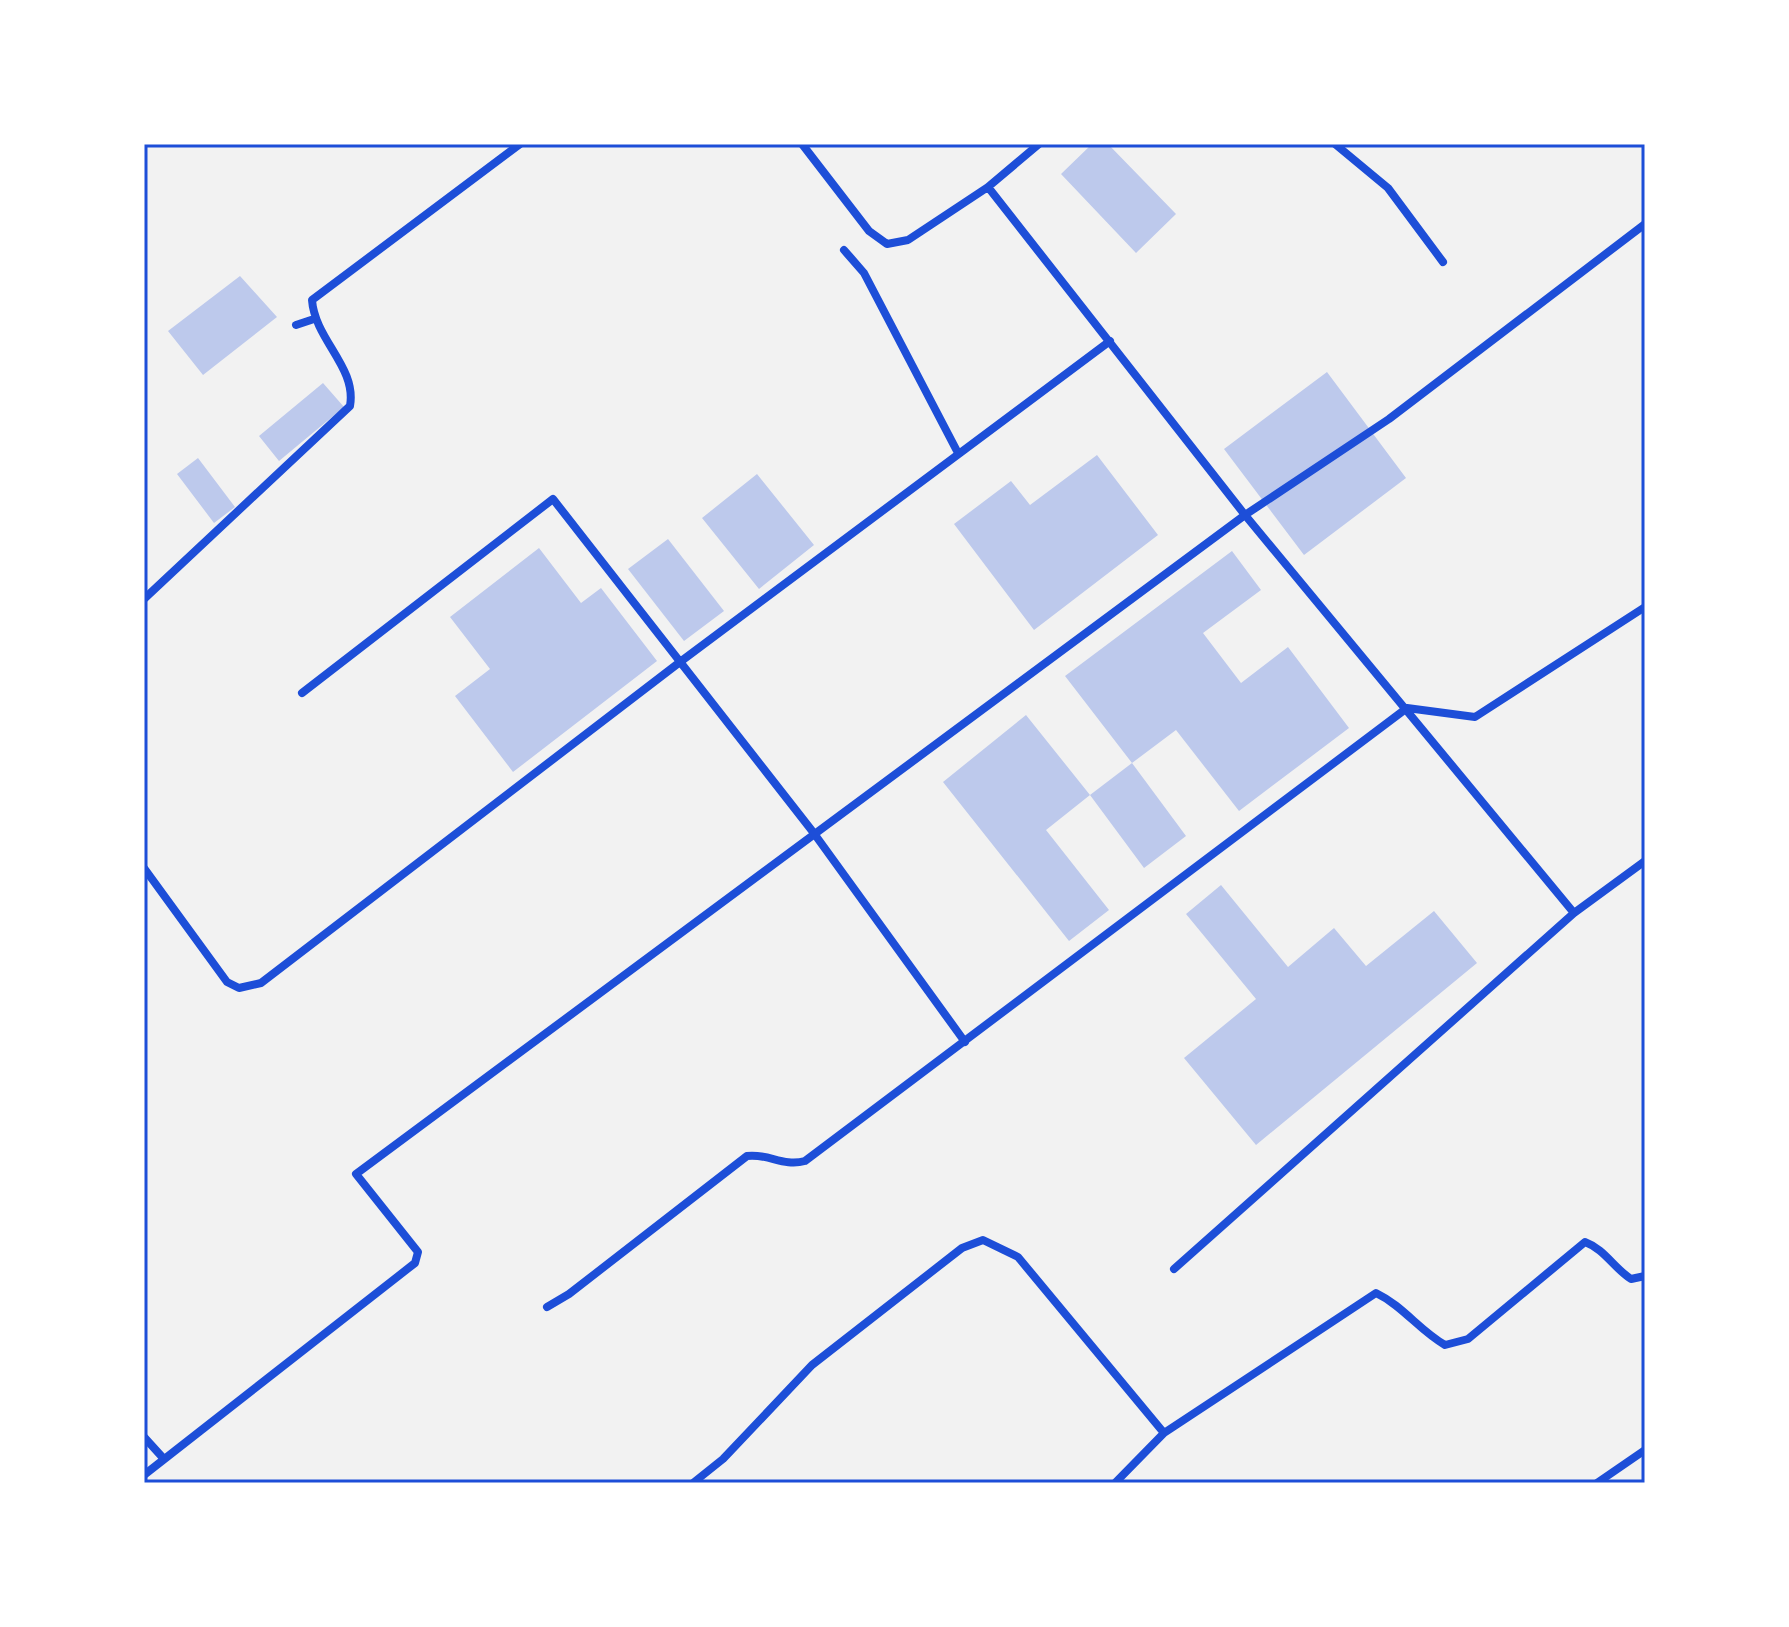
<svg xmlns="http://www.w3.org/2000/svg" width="1789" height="1627" viewBox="0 0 1789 1627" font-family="'Sofia Sans Condensed',sans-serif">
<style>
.building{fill:#bdc9ec}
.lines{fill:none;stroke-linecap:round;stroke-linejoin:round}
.minor{stroke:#1d4ed8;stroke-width:8}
.neatline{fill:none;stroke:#1d4ed8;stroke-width:3}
</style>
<rect width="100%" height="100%" fill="#f2f2f2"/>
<!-- building -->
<path class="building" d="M 1092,144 L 1108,144 L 1176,214 L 1136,253 L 1061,174 Z
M 240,276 L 277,317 L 203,375 L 168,331 Z
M 1327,372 L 1406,478 L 1304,555 L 1224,449 Z
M 323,383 L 344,407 L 279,461 L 259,436 Z
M 1097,455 L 1158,535 L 1034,630 L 954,524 L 1011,481 L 1030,505 Z
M 198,458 L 235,507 L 214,523 L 177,474 Z
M 757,474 L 814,545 L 759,589 L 702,518 Z
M 668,539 L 724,611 L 684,641 L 628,569 Z
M 539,548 L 581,603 L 601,588 L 657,661 L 513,772 L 455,696 L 490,669 L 450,617 Z
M 1232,551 L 1261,590 L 1203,633 L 1241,683 L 1288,647 L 1349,728 L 1239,811 L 1176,730 L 1132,763 L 1065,676 Z
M 1026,715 L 1090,795 L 1046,830 L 1109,910 L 1069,941 L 943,782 Z
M 1132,763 L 1186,836 L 1144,868 L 1090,795 Z
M 1221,885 L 1288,967 L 1334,928 L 1366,966 L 1434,911 L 1477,963 L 1256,1145 L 1184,1058 L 1256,999 L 1186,914 Z"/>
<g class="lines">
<!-- minor -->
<path class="minor" d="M 802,144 L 869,231 L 887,244 L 908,240 L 988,187 L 1245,515 L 1574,913
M 1335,144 L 1388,188 L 1443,262
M 988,187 L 1039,144
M 844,250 L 864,273 L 958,453
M 296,325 L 314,319
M 144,599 L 350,406 C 357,367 315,340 312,300 L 520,144
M 302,693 L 553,499 L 813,832 L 965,1042
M 144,868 L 227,982 L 239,988 L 261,983 L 680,662 L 1110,341
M 1174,1269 L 1574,913 L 1645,861
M 547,1307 L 569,1294 L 747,1156 C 768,1153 783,1167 805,1161 L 1407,708 L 1475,717 L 1645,607
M 144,1437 L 164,1459
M 144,1475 L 415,1263 L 418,1252 L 356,1174 L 1245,515 L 1389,419 L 1645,224
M 693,1483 L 723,1459 L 812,1365 L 962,1248 L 983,1240 L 1018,1257 L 1164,1433
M 1115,1483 L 1164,1433 L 1376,1293 C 1403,1306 1419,1330 1445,1345 L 1468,1339 L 1585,1242 C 1604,1249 1614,1268 1631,1279 L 1645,1276
M 1597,1483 L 1645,1450"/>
</g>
<!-- border -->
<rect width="1789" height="1627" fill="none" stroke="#ffffff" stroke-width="292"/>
<rect x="146" y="146" width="1497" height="1335" class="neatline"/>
</svg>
